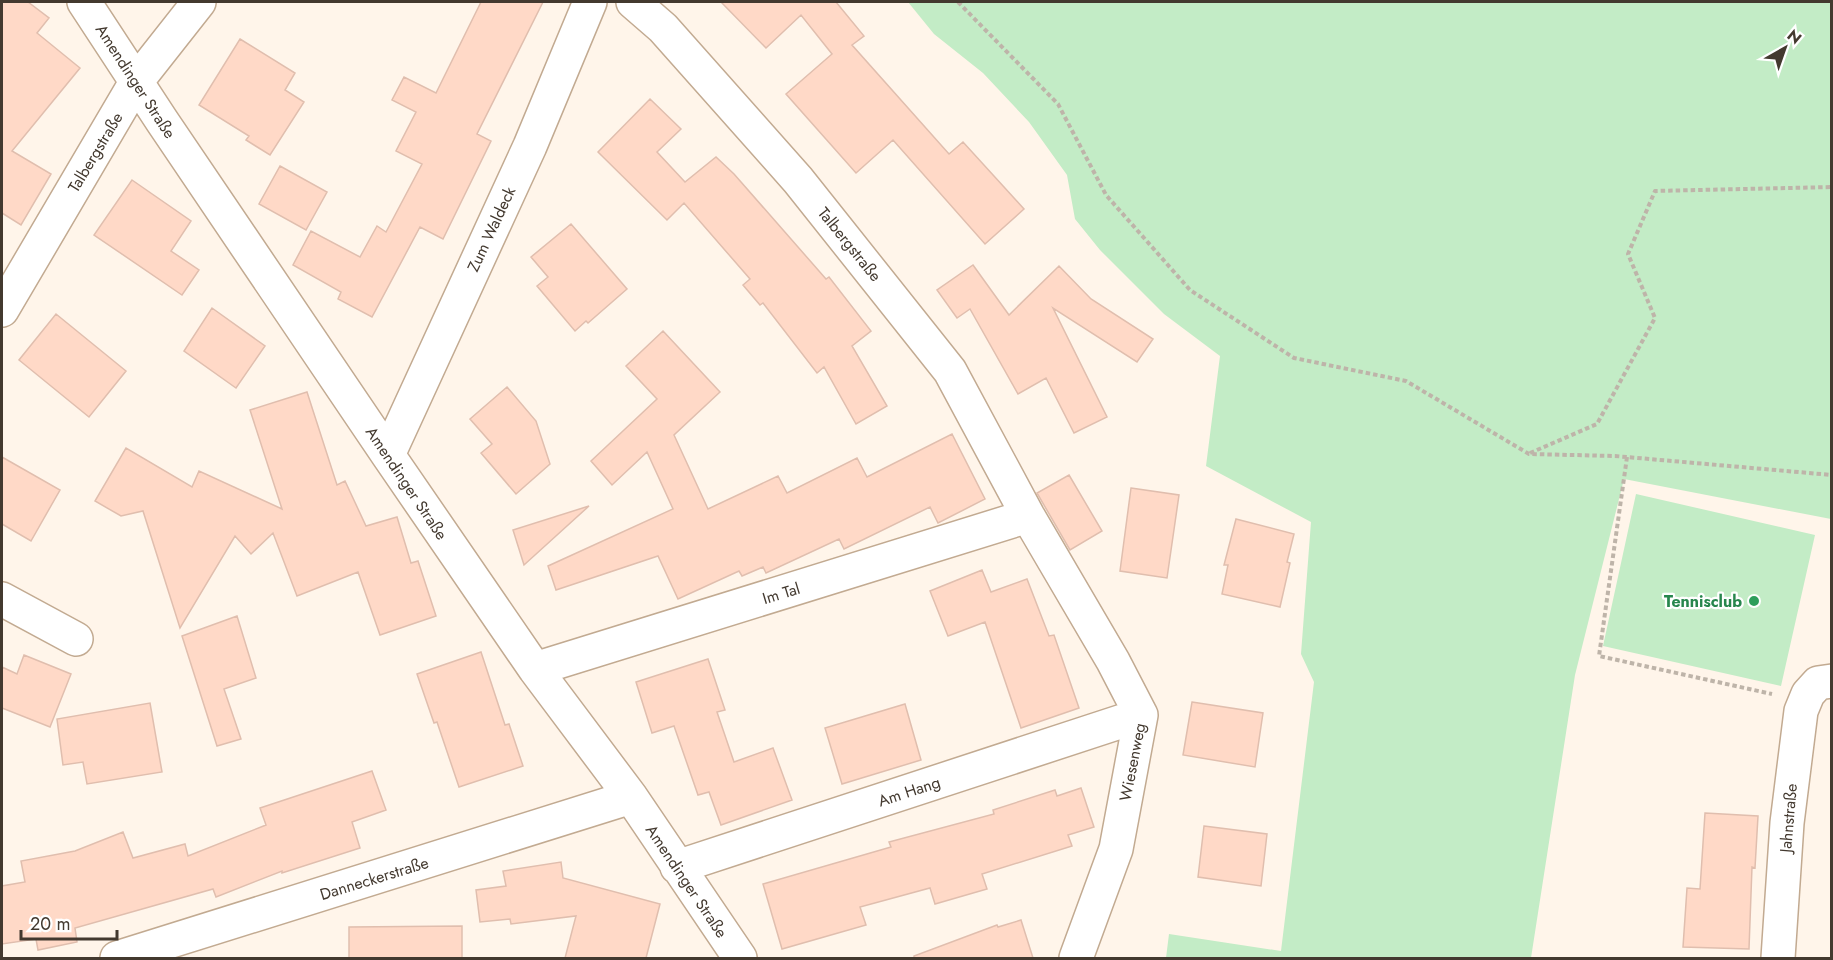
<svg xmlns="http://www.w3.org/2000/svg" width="1833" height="960" viewBox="0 0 1833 960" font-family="Jost,sans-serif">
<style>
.green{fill:#c3ecc6}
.building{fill:#ffd9c7;stroke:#e0beae;stroke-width:1.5}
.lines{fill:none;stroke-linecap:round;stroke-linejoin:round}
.minor-casing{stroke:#c2aa91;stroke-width:36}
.path{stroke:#beb4a9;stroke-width:4;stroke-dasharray:4.5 3;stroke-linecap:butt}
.minor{stroke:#fff;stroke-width:33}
.leisure-dot{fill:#2e9e5b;stroke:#fff;stroke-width:2}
.labels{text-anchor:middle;stroke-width:4.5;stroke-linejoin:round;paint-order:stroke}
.street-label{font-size:16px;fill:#43392f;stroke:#fff}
.leisure-label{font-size:16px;font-weight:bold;fill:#27864d;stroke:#fff;text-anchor:end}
</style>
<rect width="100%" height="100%" fill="#fff5ea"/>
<!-- green -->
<path class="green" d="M 908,2 L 1831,2 L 1831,519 L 1624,479 L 1575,675 L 1531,958 L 1166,958 L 1169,934 L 1281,951 L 1314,682 L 1301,654 L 1311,522 L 1206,466 L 1220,356 L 1164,314 L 1100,250 L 1075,219 L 1067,175 L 1029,122 L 983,73 L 934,34 Z
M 1636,494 L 1815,535 L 1781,686 L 1603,646 Z"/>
<!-- building -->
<path class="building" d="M 2,2 L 28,2 L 49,18 L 37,33 L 80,68 L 12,151 L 51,174 L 21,225 L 2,213 Z
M 481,2 L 543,2 L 477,134 L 491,141 L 443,239 L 420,227 L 372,317 L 338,299 L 341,292 L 293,265 L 311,231 L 360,257 L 377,226 L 386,232 L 422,164 L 396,151 L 416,112 L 392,100 L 404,77 L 436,93 Z
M 721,2 L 836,2 L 864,36 L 852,45 L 949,154 L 963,142 L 1024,209 L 985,244 L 893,140 L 856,173 L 786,94 L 832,54 L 801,15 L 766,48 Z
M 240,39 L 295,73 L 285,90 L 304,102 L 270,155 L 246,140 L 249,136 L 199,105 Z
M 650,99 L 681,129 L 657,152 L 685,182 L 716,157 L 734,174 L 826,279 L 829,277 L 871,331 L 852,346 L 887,406 L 856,424 L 824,367 L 817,373 L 763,303 L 760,305 L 743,285 L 750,279 L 684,203 L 667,220 L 598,152 Z
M 280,166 L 327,192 L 306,230 L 259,204 Z
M 132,180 L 191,221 L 171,251 L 199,270 L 182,295 L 94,235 Z
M 571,224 L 627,289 L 588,323 L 586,321 L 575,331 L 537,286 L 548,277 L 531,257 Z
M 973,265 L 1009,315 L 1059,266 L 1091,299 L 1153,339 L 1137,362 L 1053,308 L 1107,417 L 1074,433 L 1046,378 L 1018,394 L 970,309 L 957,318 L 937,290 Z
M 212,308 L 265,346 L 236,388 L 184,351 Z
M 56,314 L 126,371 L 89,417 L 19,360 Z
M 663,331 L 720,392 L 674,435 L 708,509 L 778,476 L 787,493 L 857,458 L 867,477 L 952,434 L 985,499 L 938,523 L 930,507 L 844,549 L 839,539 L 766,573 L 763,567 L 742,576 L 739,571 L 678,599 L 658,556 L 556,590 L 548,566 L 673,509 L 647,452 L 612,485 L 591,461 L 657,399 L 626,366 Z
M 507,387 L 536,421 L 550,464 L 516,494 L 481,453 L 492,444 L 470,419 Z
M 307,392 L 337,485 L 345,481 L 366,526 L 397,517 L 411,563 L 418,561 L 436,616 L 380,635 L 358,572 L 297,596 L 273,533 L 251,554 L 235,536 L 180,628 L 143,511 L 121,516 L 95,501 L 126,448 L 192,487 L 199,471 L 282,509 L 250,410 Z
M 2,457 L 60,490 L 31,541 L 2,524 Z
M 1069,475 L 1102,531 L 1070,550 L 1037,493 Z
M 1131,488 L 1179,495 L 1167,578 L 1120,571 Z
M 589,506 L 524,565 L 513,530 Z
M 1236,519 L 1294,534 L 1287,562 L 1290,563 L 1280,607 L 1222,594 L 1228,565 L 1224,565 Z
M 982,570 L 991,592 L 1027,579 L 1049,636 L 1054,635 L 1079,708 L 1021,728 L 985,622 L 948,636 L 930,591 Z
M 237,616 L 256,678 L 224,689 L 241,739 L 217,746 L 182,636 Z
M 481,652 L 505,725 L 509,724 L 523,766 L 459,787 L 437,722 L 434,723 L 417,674 Z
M 24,655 L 71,674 L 50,727 L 2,708 L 2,667 L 17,674 Z
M 708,659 L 725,710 L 717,712 L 734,762 L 773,748 L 792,800 L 721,825 L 709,792 L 698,795 L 674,726 L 652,733 L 636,682 Z
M 1192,702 L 1263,713 L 1255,767 L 1183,755 Z
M 150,703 L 162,772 L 87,784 L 83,762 L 63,765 L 57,719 Z
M 905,704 L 921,760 L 842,784 L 825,728 Z
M 372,771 L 386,810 L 352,822 L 360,848 L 282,873 L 282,871 L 216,897 L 213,889 L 75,928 L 77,942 L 38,950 L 36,939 L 2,944 L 2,886 L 25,882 L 21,861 L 75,851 L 123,832 L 133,858 L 185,844 L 188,856 L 266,825 L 260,808 Z
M 1081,788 L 1094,827 L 1068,835 L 1072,846 L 982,874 L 987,889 L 935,904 L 930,888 L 860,907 L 866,925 L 782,949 L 763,884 L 891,847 L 889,842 L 994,814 L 993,810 L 1055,790 L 1057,796 Z
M 1705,813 L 1758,816 L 1755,868 L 1752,867 L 1749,949 L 1683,947 L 1687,888 L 1700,889 Z
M 1204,826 L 1267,834 L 1261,886 L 1198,877 Z
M 561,862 L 563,878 L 660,904 L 646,958 L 565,958 L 576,916 L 511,924 L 510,919 L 480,922 L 476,890 L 506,886 L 503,871 Z
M 1021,920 L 1033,958 L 914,958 L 914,956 L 997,925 L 998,927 Z
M 462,926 L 462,958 L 349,958 L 349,927 Z"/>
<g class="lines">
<!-- minor casing -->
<g class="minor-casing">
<path id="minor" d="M 84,2 L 162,121 L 388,455 L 535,669 L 631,797 L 740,958
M 633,2 L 663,28 L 798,180 L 950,371 L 1028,516 L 1113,661 L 1141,715 L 1116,849 L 1076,958
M 2,310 L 136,82 L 199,2
M 388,455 L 530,146 L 590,2
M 2,599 L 76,639
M 535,669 L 1028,516
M 677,867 L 1141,715
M 117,958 L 631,797
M 1778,958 L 1787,823 L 1801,711 L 1808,694 L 1818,683 L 1832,681"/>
</g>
<!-- path -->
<path class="path" d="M 958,2 L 1058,104 L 1106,195 L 1190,290 L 1294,358 L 1406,381 L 1529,454 L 1615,456 L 1832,475
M 1530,453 L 1597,424 L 1655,318 L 1628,254 L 1655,191 L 1832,187
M 1627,457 L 1599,656 L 1772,694"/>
<!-- minor -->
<use href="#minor" class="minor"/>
</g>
<!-- markers -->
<circle class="leisure-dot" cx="1754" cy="601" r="6"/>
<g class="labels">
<!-- street labels -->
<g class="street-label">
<text transform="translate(136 81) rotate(57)" y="6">Amendinger Straße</text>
<text transform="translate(95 152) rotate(-59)" y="6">Talbergstraße</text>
<text transform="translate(491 229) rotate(-65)" y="6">Zum Waldeck</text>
<text transform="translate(850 244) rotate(51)" y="6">Talbergstraße</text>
<text transform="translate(407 483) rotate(56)" y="6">Amendinger Straße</text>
<text transform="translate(781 593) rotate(-17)" y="6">Im Tal</text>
<text transform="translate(1132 762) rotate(-79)" y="6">Wiesenweg</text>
<text transform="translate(909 791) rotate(-18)" y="6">Am Hang</text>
<text transform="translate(1788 818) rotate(-85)" y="6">Jahnstraße</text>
<text transform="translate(374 878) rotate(-17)" y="6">Danneckerstraße</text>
<text transform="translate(687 881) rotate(56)" y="6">Amendinger Straße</text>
</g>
<!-- leisure labels -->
<g class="leisure-label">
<text x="1742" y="607">Tennisclub</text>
</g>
</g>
<!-- border -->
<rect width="1833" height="960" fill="none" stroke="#43392f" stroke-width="6"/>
<!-- north arrow -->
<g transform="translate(1785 48) rotate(40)" stroke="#ffffff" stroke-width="4.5" paint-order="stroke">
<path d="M0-4.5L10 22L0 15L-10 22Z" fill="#43392f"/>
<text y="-9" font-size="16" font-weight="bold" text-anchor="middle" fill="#43392f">N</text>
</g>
<!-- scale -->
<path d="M21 930v9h96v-9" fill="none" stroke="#43392f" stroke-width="3"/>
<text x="30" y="930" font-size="18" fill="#43392f" stroke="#ffffff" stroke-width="4.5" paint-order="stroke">20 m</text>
</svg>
